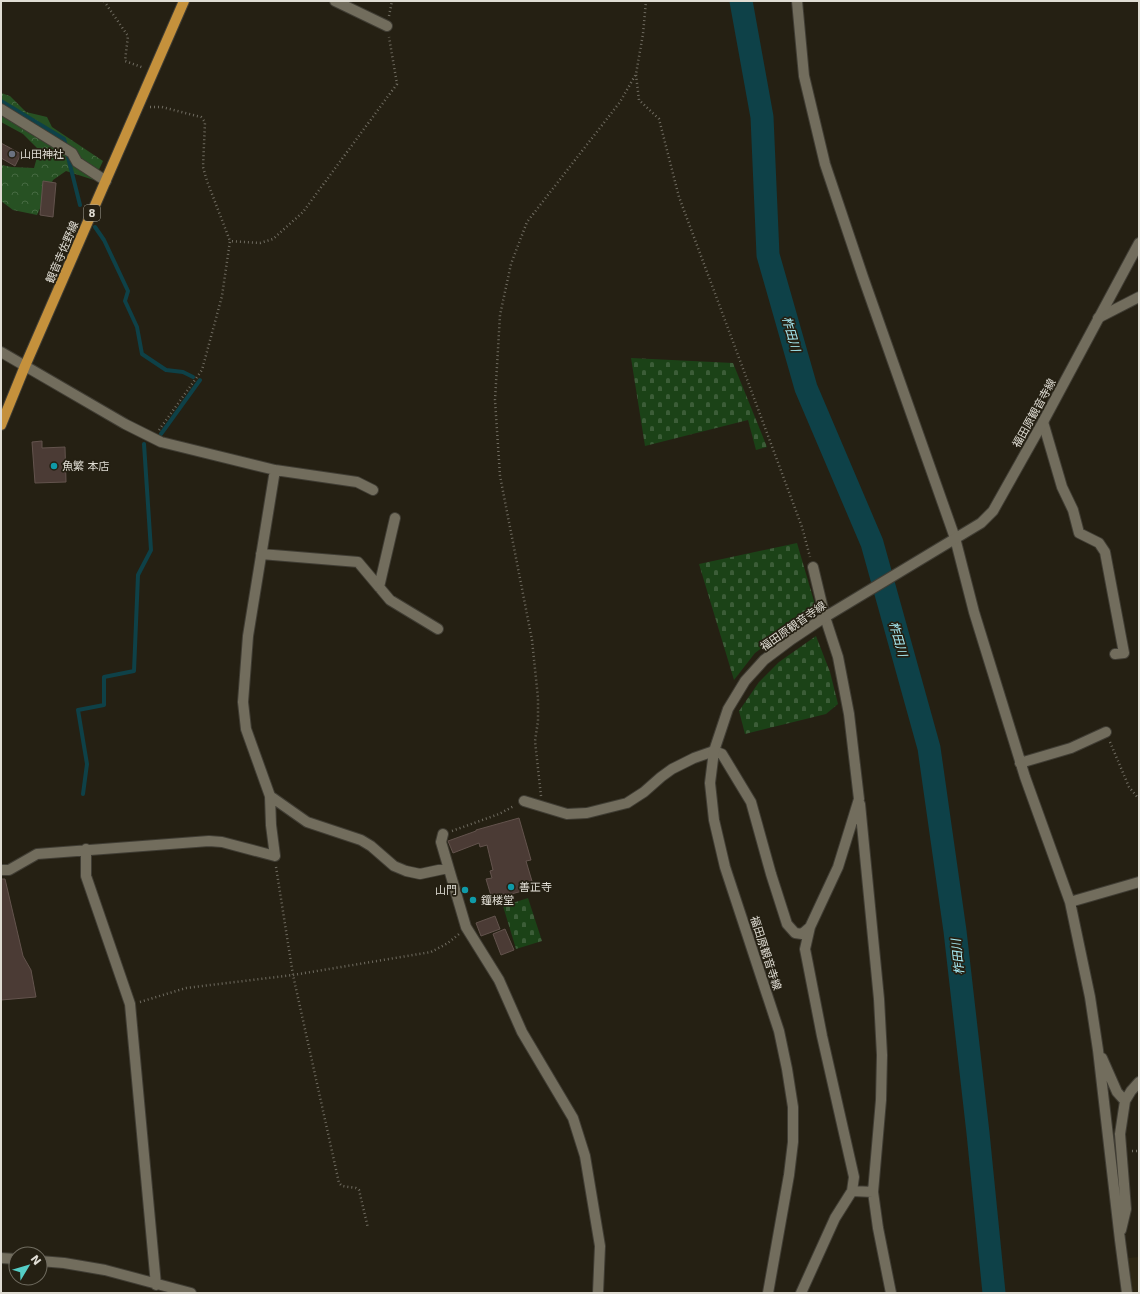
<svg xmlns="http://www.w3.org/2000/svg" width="1140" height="1294" viewBox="0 0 1140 1294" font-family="'DejaVu Sans','Noto Sans JP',sans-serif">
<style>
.built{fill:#2d2613}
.forest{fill:url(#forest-crowns)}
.cemetery{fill:url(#cemetery-stones)}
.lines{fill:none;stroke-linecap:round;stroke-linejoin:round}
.stream{stroke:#0e4148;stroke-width:4}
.river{stroke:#0e4148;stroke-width:23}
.building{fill:#4b3b35;stroke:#63534d}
.minor-casing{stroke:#403d34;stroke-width:12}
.secondary-casing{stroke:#403d34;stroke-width:12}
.primary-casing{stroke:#403d34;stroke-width:12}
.path{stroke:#706c61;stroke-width:2.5;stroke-dasharray:1 3;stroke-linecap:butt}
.minor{stroke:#726d5d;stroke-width:10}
.secondary{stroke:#726d5d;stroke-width:10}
.primary{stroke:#c5913c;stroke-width:10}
.worship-dot{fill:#6b7280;stroke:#252013;stroke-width:1.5}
.culture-dot{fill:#0f9aa8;stroke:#252013;stroke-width:1.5}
.labels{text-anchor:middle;stroke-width:3.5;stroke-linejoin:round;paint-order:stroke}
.shield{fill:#252013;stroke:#a8a49a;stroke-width:1}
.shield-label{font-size:10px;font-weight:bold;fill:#e0ddd4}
.poi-label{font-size:11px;fill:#e0ddd4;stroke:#252013;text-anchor:start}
.street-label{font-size:11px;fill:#e0ddd4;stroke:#252013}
.water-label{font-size:12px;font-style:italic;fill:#abf1fb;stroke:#252013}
</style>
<defs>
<pattern id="forest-crowns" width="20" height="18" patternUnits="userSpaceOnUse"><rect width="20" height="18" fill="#275123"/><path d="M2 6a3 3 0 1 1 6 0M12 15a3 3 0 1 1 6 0" fill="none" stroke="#466a42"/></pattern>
<pattern id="cemetery-stones" width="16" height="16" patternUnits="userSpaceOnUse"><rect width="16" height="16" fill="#1b4217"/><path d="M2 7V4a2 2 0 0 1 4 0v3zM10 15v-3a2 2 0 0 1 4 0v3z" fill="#3c5d38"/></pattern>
</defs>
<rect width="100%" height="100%" fill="#252013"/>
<!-- built -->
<path class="built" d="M 1139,1257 L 1139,1293 L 1132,1293 L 1128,1258 Z"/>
<!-- forest -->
<path class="forest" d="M 1,93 L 10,96 L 26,112 L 47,117 L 52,127 L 103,161 L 94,180 L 66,171 L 53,180 L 37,215 L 13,210 L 1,201 L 1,165 L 12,167 L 34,168 L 39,150 L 23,134 L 1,122 Z"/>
<!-- cemetery -->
<path class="cemetery" d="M 631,358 L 733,363 L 767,447 L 756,450 L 748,420 L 645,446 Z
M 797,543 L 816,608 L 755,653 L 734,680 L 699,564 Z
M 816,636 L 830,672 L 838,704 L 826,714 L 745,734 L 739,711 L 759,682 L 779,662 Z
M 528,898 L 542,941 L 516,949 L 503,906 Z"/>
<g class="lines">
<!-- stream -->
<path class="stream" d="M 1,101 L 64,139 L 66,146
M 67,153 L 80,205
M 95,227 L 104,240 L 128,291 L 125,301 L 137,327 L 142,354 L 166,370 L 183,372 L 193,377
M 161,434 L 200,380
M 83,794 L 87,764 L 78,710 L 104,705 L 104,677 L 134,671 L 138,575 L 151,550 L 144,444"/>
<!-- river -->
<path class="river" d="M 741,1 L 762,117 L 768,255 L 806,388 L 872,543 L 929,748 L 955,931 L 978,1133 L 994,1293"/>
</g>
<!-- building -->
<path class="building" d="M 1,143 L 21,154 L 15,166 L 1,158 Z
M 43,181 L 56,183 L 53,217 L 40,215 Z
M 42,441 L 42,448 L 65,447 L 66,482 L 35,483 L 32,442 Z
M 519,818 L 531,860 L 526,861 L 534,888 L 492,899 L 486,879 L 492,878 L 490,871 L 493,870 L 487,845 L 480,847 L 479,843 L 453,853 L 448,841 L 476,831 L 476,830 Z
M 1,879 L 5,879 L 23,956 L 31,970 L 36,997 L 1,1000 Z
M 495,916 L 500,929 L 481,936 L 476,923 Z
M 505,929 L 514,950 L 501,955 L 493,934 Z"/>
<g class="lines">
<!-- minor casing -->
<g class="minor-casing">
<path id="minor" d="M 335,1 L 387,26
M 797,1 L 804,76 L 825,164 L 863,277 L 955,538 L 974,612 L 1025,777 L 1070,902 L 1090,997 L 1098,1050 L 1120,1240 L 1127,1293
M 1,109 L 72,153 L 77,162 L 106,181
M 1098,318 L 1139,297
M 1,352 L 125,424 L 161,442 L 275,470 L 357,482 L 373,490
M 1043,422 L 1062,487 L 1073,510 L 1079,533 L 1099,543 L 1105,552 L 1124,653 L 1115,654
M 261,554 L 358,562 L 390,600 L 438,629
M 379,587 L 395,518
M 1020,763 L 1071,748 L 1106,732
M 270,796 L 307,822 L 361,840 L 371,846 L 394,866 L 406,871 L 420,874 L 448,868
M 524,801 L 567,814 L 587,813 L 627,803 L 644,792 L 661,777 L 672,769 L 694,758 L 714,751 L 722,754 L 751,802 L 771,874 L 787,924 L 795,933 L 802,934 L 810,927
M 860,804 L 879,999 L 882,1055 L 881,1100 L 873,1192 L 878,1228 L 891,1293
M 443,834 L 441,842 L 466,927 L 499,980 L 522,1032 L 573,1118 L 585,1156 L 600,1246 L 598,1293
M 86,849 L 86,876 L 130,1004 L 156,1285
M 1,870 L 9,870 L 37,854 L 209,841 L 222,842 L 275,856 L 271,825 L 270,796 L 246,729 L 243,702 L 248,636 L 275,470
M 1070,902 L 1139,882
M 1102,1058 L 1117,1092 L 1125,1101
M 852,1191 L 873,1192
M 1121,1230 L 1126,1209 L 1120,1134 L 1125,1101 L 1131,1091 L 1139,1082
M 1,1258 L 16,1259
M 40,1261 L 64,1263 L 105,1270 L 191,1293
M 801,1293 L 835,1218 L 852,1191 L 854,1177 L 822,1036 L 805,949 L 810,927 L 838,867 L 859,799 L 849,714 L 838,657 L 825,617 L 813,567"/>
</g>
<!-- secondary casing -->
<g class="secondary-casing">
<path id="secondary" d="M 768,1293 L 789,1175 L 793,1142 L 793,1107 L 787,1069 L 779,1031 L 725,867 L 714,820 L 710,783 L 714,751 L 728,709 L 745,681 L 764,660 L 792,639 L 825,617 L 981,523 L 993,511 L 1043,422 L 1139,243"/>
</g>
<!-- primary casing -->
<g class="primary-casing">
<path id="primary" d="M 1,425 L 25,366 L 184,1"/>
</g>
<!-- path -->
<path class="path" d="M 104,1 L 128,36 L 125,61 L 144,68
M 389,16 L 392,1
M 636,75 L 639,100 L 659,119 L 679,197 L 802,527 L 810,557
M 150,107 L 162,107 L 201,117 L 205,122 L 203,167 L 207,181 L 230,241
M 159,430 L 202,370 L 222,296 L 230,241 L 260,243 L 273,239 L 303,212 L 397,84 L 389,37
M 1110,742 L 1129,787 L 1139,799
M 541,796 L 535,741 L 538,721 L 538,698 L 532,640 L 500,476 L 495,400 L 500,315 L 511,264 L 527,222 L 620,102 L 636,74 L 643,34 L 646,1
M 452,831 L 499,814 L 514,806
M 276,867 L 293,975 L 339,1183 L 342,1186 L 356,1188 L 359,1190 L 368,1228
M 140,1002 L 186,988 L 293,975 L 431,952 L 448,943 L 459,934
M 1132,1151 L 1139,1151"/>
<!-- minor -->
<use href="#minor" class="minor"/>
<!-- secondary -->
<use href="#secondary" class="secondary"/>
<!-- primary -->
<use href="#primary" class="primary"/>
</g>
<!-- markers -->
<circle class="worship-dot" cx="12" cy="154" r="4"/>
<g class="culture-dot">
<circle cx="54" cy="466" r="4"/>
<circle cx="511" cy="887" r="4"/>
<circle cx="465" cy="890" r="4"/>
<circle cx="473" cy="900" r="4"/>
</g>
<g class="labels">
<!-- shield labels -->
<rect class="shield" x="84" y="205" width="16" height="16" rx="3"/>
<g class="shield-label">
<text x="92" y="217">8</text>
</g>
<!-- poi labels -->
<g class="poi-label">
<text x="20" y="158">山田神社</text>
<text x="62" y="470">魚繁 本店</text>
<text x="519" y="891">善正寺</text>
<text x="457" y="894" text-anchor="end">山門</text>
<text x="481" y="904">鐘楼堂</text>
</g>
<!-- street labels -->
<g class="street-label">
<text transform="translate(62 252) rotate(-67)" y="4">観音寺佐野線</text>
<text transform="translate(1034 413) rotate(-61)" y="4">福田原観音寺線</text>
<text transform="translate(793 626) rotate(-35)" y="4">福田原観音寺線</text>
<text transform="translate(766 953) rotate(72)" y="4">福田原観音寺線</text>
</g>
<!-- water labels -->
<g class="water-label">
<text transform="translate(791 334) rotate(74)" y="4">柞田川</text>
<text transform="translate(898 639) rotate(74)" y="4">柞田川</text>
<text transform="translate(958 957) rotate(-96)" y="4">柞田川</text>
</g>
</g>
<!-- border -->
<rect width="1140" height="1294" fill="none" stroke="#e0ddd4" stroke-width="4"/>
<!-- north arrow -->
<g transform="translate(28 1266) rotate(52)"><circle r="19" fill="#252013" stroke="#706c60"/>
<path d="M0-3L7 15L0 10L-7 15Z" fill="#55cec6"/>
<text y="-6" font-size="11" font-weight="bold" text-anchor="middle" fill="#e0ddd4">N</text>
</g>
</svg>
